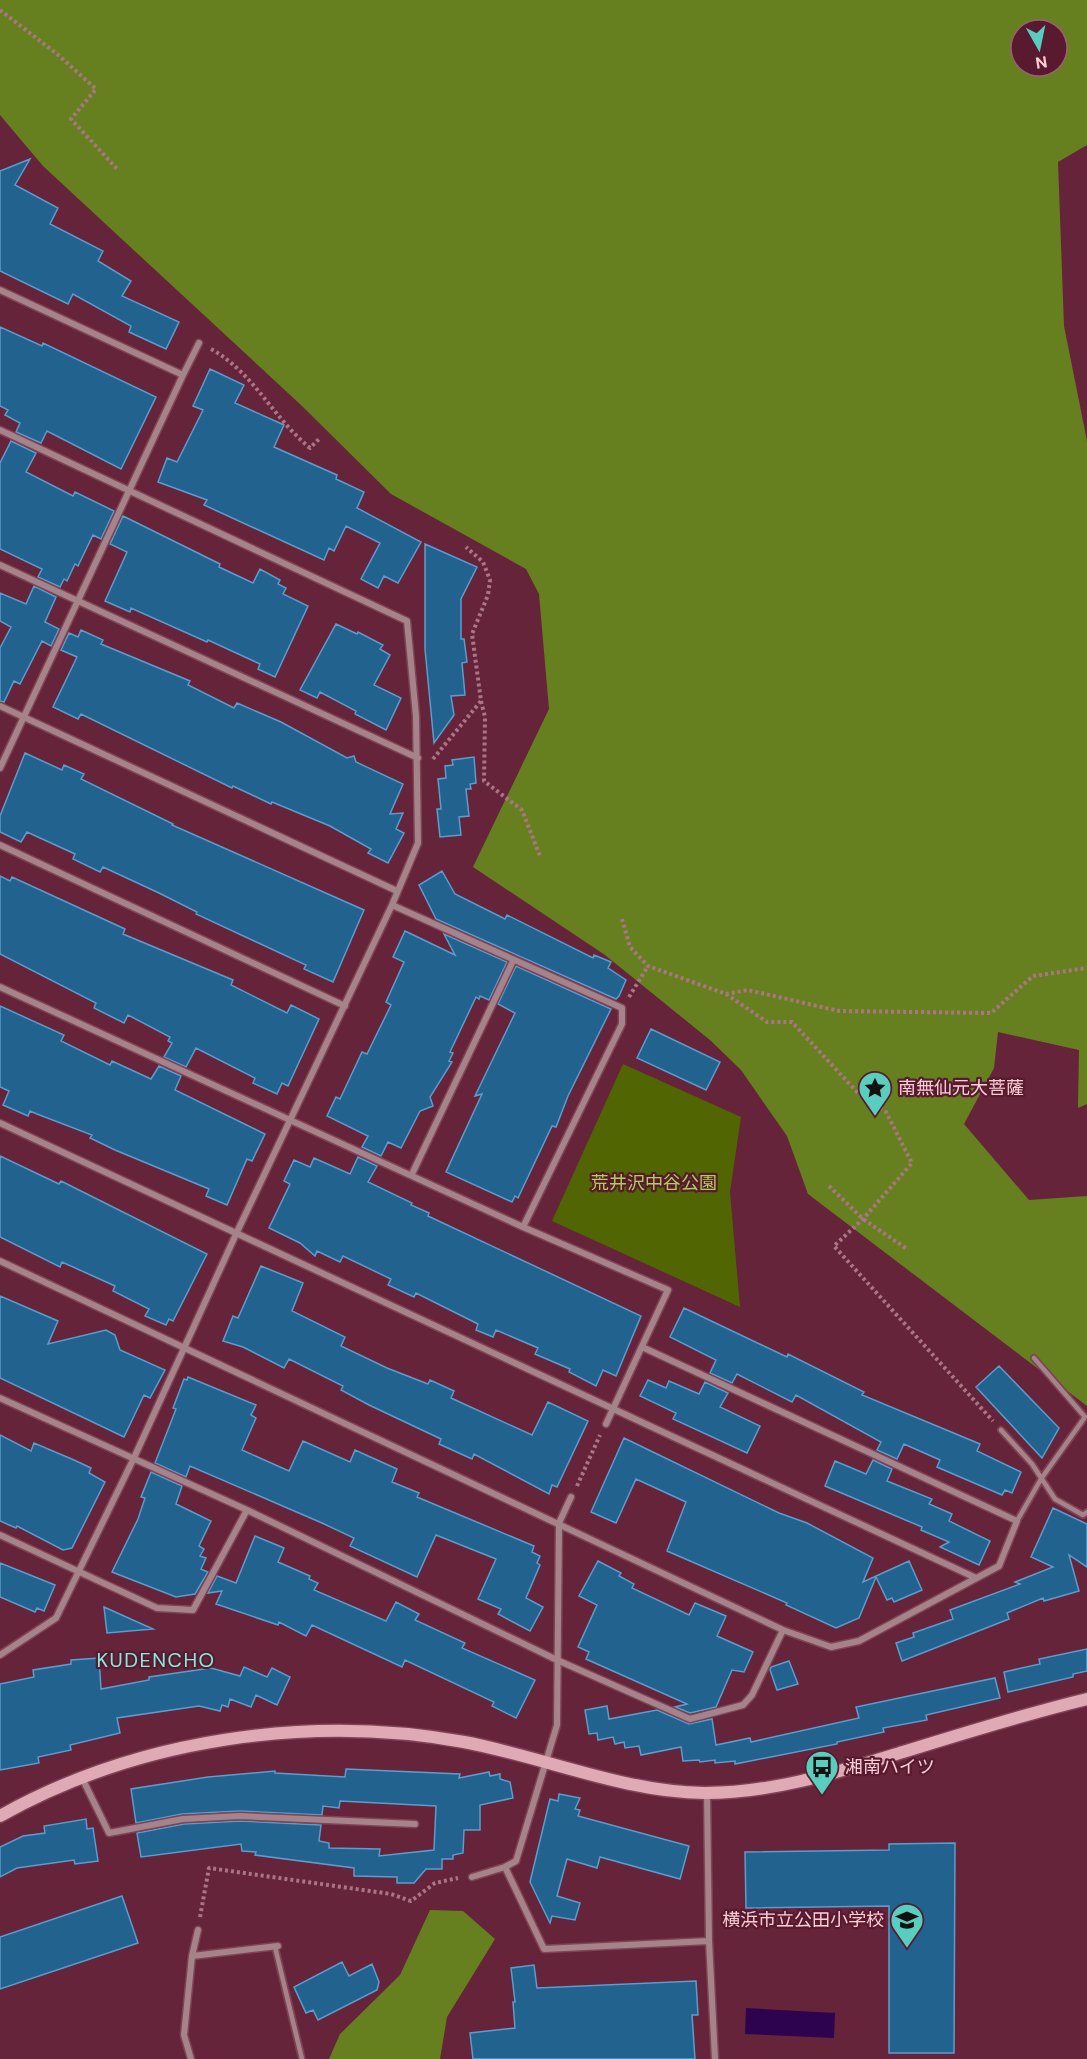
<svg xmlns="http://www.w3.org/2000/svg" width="1087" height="2059" viewBox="0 0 1087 2059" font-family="'DM Sans','Noto Sans JP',sans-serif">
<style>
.green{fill:#516602}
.forest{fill:#67801f;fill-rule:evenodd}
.water{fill:#2d034f}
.building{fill:#21628e;stroke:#5e9ccc;stroke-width:1.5}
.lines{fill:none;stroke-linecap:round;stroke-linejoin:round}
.lane-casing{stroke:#804356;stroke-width:8}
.street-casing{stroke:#804356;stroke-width:9}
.secondary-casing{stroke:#804356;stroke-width:15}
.path{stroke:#ac7585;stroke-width:4;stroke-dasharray:3 3;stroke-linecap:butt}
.lane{stroke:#a5838b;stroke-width:4.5}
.street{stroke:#a5838b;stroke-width:6}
.secondary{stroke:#dfa9b5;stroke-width:12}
.labels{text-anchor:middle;stroke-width:4.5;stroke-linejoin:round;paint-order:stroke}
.poi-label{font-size:18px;fill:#f9cfd8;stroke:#59192f;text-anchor:start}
.park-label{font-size:18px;fill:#aed057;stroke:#59192f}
.neighbourhood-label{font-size:20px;letter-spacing:1.5px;fill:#85ecdc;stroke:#59192f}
</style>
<rect width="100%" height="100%" fill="#652439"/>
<!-- green -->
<path class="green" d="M 623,1064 L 741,1117 L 730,1192 L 740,1307 L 552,1221 Z"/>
<!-- forest -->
<path class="forest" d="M 0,0 L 1087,0 L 1087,145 L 1058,162 L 1064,326 L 1087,441 L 1087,1104 L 1078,1108 L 1079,1050 L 998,1032 L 994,1068 L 964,1124 L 1029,1200 L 1087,1196 L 1087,1406 L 808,1194 L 787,1136 L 741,1070 L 710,1040 L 605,955 L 473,867 L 549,709 L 539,594 L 526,569 L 391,494 L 302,406 L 43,166 L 0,115 ZM 1021,30 L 1057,30 L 1057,66 L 1021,66 Z
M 430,1910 L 463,1911 L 495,1939 L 447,2017 L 440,2059 L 329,2059 L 340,2034 L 400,1975 Z"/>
<!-- water -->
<path class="water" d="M 746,2008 L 835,2013 L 834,2038 L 745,2034 Z"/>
<!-- building -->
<path class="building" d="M 30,159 L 15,185 L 58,208 L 50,224 L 103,251 L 98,261 L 131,281 L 122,296 L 179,322 L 166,349 L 129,332 L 131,326 L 73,294 L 68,304 L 0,271 L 0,171 Z
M 0,327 L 42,346 L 43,343 L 156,397 L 121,469 L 47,431 L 41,443 L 16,432 L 20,423 L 5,415 L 8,410 L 0,406 Z
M 210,369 L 244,385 L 235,403 L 284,425 L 274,447 L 337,475 L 336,479 L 364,492 L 357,508 L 421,542 L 398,583 L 384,576 L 378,588 L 361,579 L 380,543 L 346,526 L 334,551 L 329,548 L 324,560 L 204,505 L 207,500 L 158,482 L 167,458 L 177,462 L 203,410 L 193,406 Z
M 11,441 L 36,453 L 26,472 L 73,496 L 75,492 L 114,511 L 101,539 L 93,535 L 78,566 L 75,564 L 67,581 L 64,579 L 60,587 L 38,577 L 42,569 L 0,549 L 0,463 Z
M 123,516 L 220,564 L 219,567 L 253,583 L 260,569 L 280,580 L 278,584 L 286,588 L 283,594 L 308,606 L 275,677 L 258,669 L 260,664 L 208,640 L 207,642 L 131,608 L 130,612 L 105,601 L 127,552 L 110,544 Z
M 425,544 L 477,567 L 461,599 L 461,639 L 464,639 L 467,662 L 462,663 L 465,695 L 451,696 L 454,715 L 434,743 L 425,649 Z
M 34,586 L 56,597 L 45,622 L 59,629 L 51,646 L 42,641 L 20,684 L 14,681 L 4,702 L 0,701 L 0,648 L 11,627 L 0,621 L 0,593 L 26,604 Z
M 336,624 L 357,634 L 358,632 L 383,645 L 380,649 L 390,655 L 374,685 L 401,698 L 386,730 L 355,714 L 356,711 L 320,692 L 317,698 L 300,690 Z
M 81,630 L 103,640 L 101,644 L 190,681 L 188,685 L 234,708 L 237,703 L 281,722 L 347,758 L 354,756 L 356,762 L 403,784 L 390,814 L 403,813 L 396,829 L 404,833 L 388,863 L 368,853 L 371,849 L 330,826 L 272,802 L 271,804 L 233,786 L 232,788 L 81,714 L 78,719 L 53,707 L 77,657 L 61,650 L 69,633 L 78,637 Z
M 25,753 L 62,770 L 64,765 L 84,774 L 81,779 L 173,824 L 172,825 L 364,910 L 333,982 L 304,969 L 306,965 L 196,914 L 197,912 L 159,893 L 103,867 L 100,872 L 73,859 L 75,854 L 27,832 L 21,842 L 0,832 L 0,816 Z
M 474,757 L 476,783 L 470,784 L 471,789 L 466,789 L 469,816 L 459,817 L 461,835 L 440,837 L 437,809 L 441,809 L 438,779 L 446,778 L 445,766 L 453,765 L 452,760 Z
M 442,871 L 455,894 L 505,919 L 507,915 L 593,958 L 594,955 L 611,962 L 608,968 L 626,980 L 619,996 L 616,999 L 436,919 L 419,885 Z
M 0,876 L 10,881 L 12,877 L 125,929 L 123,934 L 233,980 L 231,985 L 287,1013 L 291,1005 L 319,1019 L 288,1086 L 282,1083 L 277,1094 L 253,1083 L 255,1078 L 196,1048 L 186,1067 L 164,1057 L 172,1043 L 168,1041 L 170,1037 L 128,1015 L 124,1023 L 94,1008 L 96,1003 L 0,954 Z
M 405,931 L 455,955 L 444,934 L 507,962 L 489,1000 L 480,996 L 479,999 L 476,997 L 450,1052 L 453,1053 L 449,1061 L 452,1062 L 430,1097 L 433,1106 L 420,1111 L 401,1148 L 388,1142 L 381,1156 L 362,1147 L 368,1136 L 327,1116 L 336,1097 L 340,1099 L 362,1052 L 367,1054 L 391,1005 L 386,1002 L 404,962 L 393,957 Z
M 516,966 L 611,1009 L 568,1096 L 556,1127 L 552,1126 L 518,1198 L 515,1196 L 512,1202 L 446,1172 L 482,1094 L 475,1096 L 515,1013 L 498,1004 Z
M 0,1006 L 64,1035 L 61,1041 L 110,1065 L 112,1061 L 151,1079 L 159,1066 L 181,1076 L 175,1090 L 265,1134 L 252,1161 L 247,1159 L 227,1205 L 206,1196 L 209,1189 L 115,1150 L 90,1138 L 92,1135 L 37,1114 L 30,1111 L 28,1116 L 3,1105 L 9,1091 L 0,1087 Z
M 651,1029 L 720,1062 L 706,1090 L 637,1058 Z
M 0,1156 L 59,1184 L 61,1181 L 207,1254 L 173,1321 L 169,1319 L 166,1325 L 145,1316 L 149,1309 L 113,1291 L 115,1286 L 62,1262 L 60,1267 L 0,1237 Z
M 358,1157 L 377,1166 L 368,1182 L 412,1203 L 411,1205 L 429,1213 L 428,1216 L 641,1316 L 616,1376 L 603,1370 L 596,1386 L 569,1372 L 570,1369 L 535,1354 L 538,1348 L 496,1330 L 493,1337 L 476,1330 L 478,1324 L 416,1293 L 414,1297 L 388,1285 L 391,1279 L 343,1256 L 340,1262 L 317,1251 L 315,1256 L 300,1243 L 269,1228 L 290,1184 L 284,1181 L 294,1160 L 310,1167 L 314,1158 L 350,1174 Z
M 261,1266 L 303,1283 L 292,1311 L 345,1337 L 341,1346 L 387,1368 L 428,1384 L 430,1380 L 454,1391 L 451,1398 L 532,1435 L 548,1402 L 588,1421 L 557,1487 L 552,1485 L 549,1494 L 474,1454 L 472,1459 L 439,1444 L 441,1439 L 369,1405 L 341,1390 L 343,1386 L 289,1359 L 284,1368 L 243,1347 L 223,1341 L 233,1316 L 238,1318 Z
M 0,1296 L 58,1321 L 48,1344 L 106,1330 L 115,1335 L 120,1350 L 165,1370 L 150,1398 L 144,1395 L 124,1437 L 0,1378 Z
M 684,1308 L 787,1357 L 788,1354 L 864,1392 L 862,1395 L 980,1444 L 977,1451 L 1021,1472 L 1012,1493 L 1005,1490 L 1002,1495 L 937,1467 L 940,1460 L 904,1444 L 897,1459 L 877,1450 L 881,1442 L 796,1395 L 792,1402 L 737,1374 L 732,1383 L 710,1373 L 716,1360 L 670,1337 Z
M 999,1366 L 1059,1428 L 1042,1458 L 976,1387 Z
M 188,1377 L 256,1405 L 251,1415 L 256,1418 L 242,1450 L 289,1471 L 303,1441 L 350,1462 L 355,1450 L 397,1469 L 392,1482 L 419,1493 L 417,1497 L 534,1546 L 532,1552 L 540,1556 L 537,1563 L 540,1565 L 526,1598 L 543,1607 L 530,1631 L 498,1614 L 501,1609 L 478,1599 L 496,1559 L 436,1535 L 417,1577 L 350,1546 L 354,1538 L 322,1523 L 190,1466 L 186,1477 L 155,1463 L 176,1409 L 173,1408 L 184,1379 L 187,1380 Z
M 648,1380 L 666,1388 L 669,1381 L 699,1394 L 705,1382 L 728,1393 L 720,1407 L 760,1426 L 747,1453 L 673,1419 L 676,1413 L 640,1396 Z
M 0,1435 L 31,1451 L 34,1443 L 74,1460 L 91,1468 L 89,1473 L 105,1482 L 72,1548 L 63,1550 L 17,1526 L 16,1528 L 0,1521 Z
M 624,1438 L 779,1513 L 807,1523 L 873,1558 L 863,1582 L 909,1561 L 922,1590 L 894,1602 L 892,1598 L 887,1600 L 876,1577 L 859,1618 L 836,1628 L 786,1605 L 787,1603 L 667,1551 L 686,1502 L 636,1479 L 616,1523 L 591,1512 Z
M 873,1460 L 892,1469 L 887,1481 L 932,1499 L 929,1504 L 952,1514 L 949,1521 L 990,1541 L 979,1565 L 940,1547 L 949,1542 L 921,1530 L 922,1527 L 825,1486 L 835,1461 L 866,1474 Z
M 151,1472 L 182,1486 L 176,1504 L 211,1521 L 199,1546 L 204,1549 L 200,1556 L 206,1558 L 201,1569 L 208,1572 L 195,1594 L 176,1597 L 112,1572 L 138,1519 L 145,1498 L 141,1497 Z
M 1053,1508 L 1087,1524 L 1087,1567 L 1069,1555 L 1079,1591 L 1044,1601 L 1043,1598 L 1007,1613 L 1009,1619 L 902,1661 L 896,1643 L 914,1637 L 913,1633 L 953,1619 L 950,1610 L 1020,1584 L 1015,1582 L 1053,1567 L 1031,1557 Z
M 255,1536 L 284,1548 L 278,1562 L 310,1576 L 309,1579 L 318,1583 L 314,1590 L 386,1621 L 396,1602 L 419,1614 L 415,1620 L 465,1643 L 462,1648 L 535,1680 L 516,1718 L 492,1706 L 494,1702 L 405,1660 L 402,1667 L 312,1625 L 306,1636 L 279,1622 L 278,1625 L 216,1604 L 222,1591 L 208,1593 L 217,1576 L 236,1583 Z
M 598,1561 L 621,1573 L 619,1576 L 634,1584 L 632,1588 L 689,1615 L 695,1603 L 726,1616 L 717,1636 L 753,1652 L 744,1672 L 732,1670 L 716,1707 L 690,1713 L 675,1707 L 687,1704 L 586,1659 L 589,1652 L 578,1647 L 597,1605 L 579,1596 Z
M 0,1563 L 55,1585 L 44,1611 L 37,1608 L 35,1612 L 0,1597 Z
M 104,1607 L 153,1629 L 107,1633 Z
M 1087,1649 L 1087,1671 L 1073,1674 L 1073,1677 L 1008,1692 L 1004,1672 L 1040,1664 L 1039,1659 Z
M 99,1658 L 101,1689 L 149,1680 L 149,1677 L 211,1668 L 240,1676 L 244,1667 L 267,1677 L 272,1668 L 290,1677 L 277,1705 L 256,1695 L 251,1707 L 230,1699 L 228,1707 L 222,1705 L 220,1711 L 199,1706 L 117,1718 L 120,1733 L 70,1745 L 71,1750 L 38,1757 L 39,1763 L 0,1770 L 0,1684 L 34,1677 L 33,1670 L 71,1664 L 71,1660 Z
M 789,1661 L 798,1684 L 777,1690 L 770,1670 L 771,1667 Z
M 995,1678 L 1000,1698 L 926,1715 L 927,1720 L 883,1728 L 884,1732 L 837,1742 L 837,1744 L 735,1764 L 735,1761 L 715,1763 L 715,1760 L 700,1762 L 699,1760 L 683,1761 L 681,1747 L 641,1755 L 639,1746 L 625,1748 L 624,1742 L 615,1744 L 613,1737 L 598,1740 L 597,1733 L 589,1734 L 585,1710 L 607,1706 L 609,1719 L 657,1710 L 689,1724 L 712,1719 L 716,1745 L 750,1738 L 751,1742 L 859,1718 L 856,1707 Z
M 346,1769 L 460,1774 L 459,1778 L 489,1772 L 490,1776 L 500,1774 L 500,1779 L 510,1782 L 513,1798 L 480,1805 L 480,1830 L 464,1830 L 463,1853 L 453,1855 L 453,1859 L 442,1859 L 442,1869 L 426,1869 L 414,1883 L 397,1883 L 397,1877 L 354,1876 L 354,1868 L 255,1855 L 256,1852 L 242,1851 L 241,1844 L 141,1857 L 137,1833 L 184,1824 L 240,1821 L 321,1825 L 319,1841 L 329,1843 L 329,1848 L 380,1849 L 379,1856 L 434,1850 L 436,1806 L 340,1801 L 339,1808 L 323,1806 L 322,1815 L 240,1811 L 182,1814 L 136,1823 L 131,1789 L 208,1777 L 275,1771 L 275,1773 L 345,1777 Z
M 559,1794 L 580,1798 L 575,1809 L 580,1810 L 578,1816 L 689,1846 L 680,1879 L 600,1857 L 597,1868 L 567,1859 L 557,1896 L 580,1903 L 575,1920 L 552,1916 L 550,1923 L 530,1882 L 550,1799 L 558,1801 Z
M 86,1819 L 87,1829 L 93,1828 L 98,1861 L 75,1864 L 74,1860 L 17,1868 L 0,1877 L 0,1847 L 23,1836 L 45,1833 L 44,1826 Z
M 955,1843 L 954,2053 L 889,2053 L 889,1906 L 746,1908 L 745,1852 L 889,1850 L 889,1844 Z
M 122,1896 L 138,1943 L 0,1989 L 0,1937 Z
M 342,1962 L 349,1976 L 372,1964 L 379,1982 L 377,1990 L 318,2020 L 313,2010 L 306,2013 L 294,1987 Z
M 534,1965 L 537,1988 L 696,1981 L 698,2015 L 692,2015 L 695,2059 L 473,2059 L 470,2033 L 515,2028 L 513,2002 L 515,2002 L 511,1968 Z"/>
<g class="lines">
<!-- lane casing -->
<g class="lane-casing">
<path id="lane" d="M 1001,1430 L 1032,1464 L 1055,1499 L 1083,1515 L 1087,1512
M 1017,1521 L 1041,1479 L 1085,1417 L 1034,1358
M 275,1947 L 302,2059"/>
</g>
<!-- street casing -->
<g class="street-casing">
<path id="street" d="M 0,290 L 183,375 L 0,768
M 183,375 L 199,343
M 0,430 L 407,621 L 416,716 L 418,843 L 392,905 L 237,1232 L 133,1460 L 56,1618 L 0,1655
M 0,565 L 418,758
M 0,706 L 397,891
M 0,845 L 345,1006
M 392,905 L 622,1008 L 622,1024 L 523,1227
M 0,987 L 523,1227 L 668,1290 L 606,1424
M 0,1123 L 976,1578
M 412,1174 L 513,961
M 0,1261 L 783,1630 L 831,1647 L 859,1641 L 999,1566 L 1017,1521 L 642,1347
M 0,1398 L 247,1510 L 557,1660 L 690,1719 L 743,1705 L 752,1695 L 783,1630
M 571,1497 L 559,1523 L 557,1725 L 516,1861 L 505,1867 L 544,1949 L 709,1941
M 0,1535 L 157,1608 L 193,1610 L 247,1510
M 82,1778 L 109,1833 L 183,1819 L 240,1816 L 415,1824
M 707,1793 L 709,1941 L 715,2059
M 472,1877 L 505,1867
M 192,1956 L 278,1946
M 191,2059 L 184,2035 L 192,1956 L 198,1930"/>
</g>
<!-- secondary casing -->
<g class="secondary-casing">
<path id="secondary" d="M 0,1816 C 137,1739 310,1714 464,1742 C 544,1757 623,1792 705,1793 C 774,1793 838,1772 903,1752 C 964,1733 1025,1714 1087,1699"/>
</g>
<!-- path -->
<path class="path" d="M 0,10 L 57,54 L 96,89 L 71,119 L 118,170
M 211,349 C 254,373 273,418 310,448 L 320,438
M 481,701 L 485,717 L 484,781 L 522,810 L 540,856
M 433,759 L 481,701 L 472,634 L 488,595 L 490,580 L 483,562 L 466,547
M 622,919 L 630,947 L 648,966 L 726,994 L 748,990 L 839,1011 L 991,1013 L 1033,976 L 1087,968
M 726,994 L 767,1022 L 792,1022 L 858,1093 L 886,1112 L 912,1163 L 863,1219 L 834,1246 L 993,1421
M 629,997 L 648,966
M 829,1186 L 863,1219 L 907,1249
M 577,1486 L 600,1435
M 200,1917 L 209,1868 L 391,1894 L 411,1901 L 435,1883 L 458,1878"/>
<!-- lane -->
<use href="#lane" class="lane"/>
<!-- street -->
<use href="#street" class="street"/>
<!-- secondary -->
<use href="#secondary" class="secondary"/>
</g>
<!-- icons -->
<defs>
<g id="sight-pin" transform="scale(1.725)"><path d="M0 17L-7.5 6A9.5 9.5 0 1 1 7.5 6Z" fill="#59cebe" stroke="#59192f"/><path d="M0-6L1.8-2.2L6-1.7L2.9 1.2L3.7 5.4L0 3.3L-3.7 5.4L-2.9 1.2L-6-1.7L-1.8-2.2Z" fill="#111"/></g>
<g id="bus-pin" transform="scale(1.725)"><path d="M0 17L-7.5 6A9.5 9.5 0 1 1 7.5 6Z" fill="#59cebe" stroke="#59192f"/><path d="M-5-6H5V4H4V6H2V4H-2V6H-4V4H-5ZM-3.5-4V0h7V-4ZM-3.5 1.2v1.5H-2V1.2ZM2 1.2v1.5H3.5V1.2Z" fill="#111"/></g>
<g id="school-pin" transform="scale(1.725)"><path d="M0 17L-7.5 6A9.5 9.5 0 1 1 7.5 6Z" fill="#59cebe" stroke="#59192f"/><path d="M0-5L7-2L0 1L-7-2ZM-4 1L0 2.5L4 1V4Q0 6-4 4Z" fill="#111"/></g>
</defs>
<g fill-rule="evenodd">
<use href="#sight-pin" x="875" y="1088"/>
<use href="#bus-pin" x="822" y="1767"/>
<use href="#school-pin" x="907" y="1920"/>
</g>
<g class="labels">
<!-- poi labels -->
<g class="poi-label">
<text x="898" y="1094">南無仙元大菩薩</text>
<text x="845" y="1773">湘南ハイツ</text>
<text x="884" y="1926" text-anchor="end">横浜市立公田小学校</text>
</g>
<!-- park labels -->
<g class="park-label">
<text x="654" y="1189">荒井沢中谷公園</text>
</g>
<!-- neighbourhood labels -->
<g class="neighbourhood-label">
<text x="156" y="1667">KUDENCHO</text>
</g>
</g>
<!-- north arrow -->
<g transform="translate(1039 48) rotate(171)"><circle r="28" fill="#59192f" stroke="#996273" stroke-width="1.5"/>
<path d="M0-4.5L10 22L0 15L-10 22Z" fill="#59cebe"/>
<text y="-9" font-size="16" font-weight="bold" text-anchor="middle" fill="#f9cfd8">N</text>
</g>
</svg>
